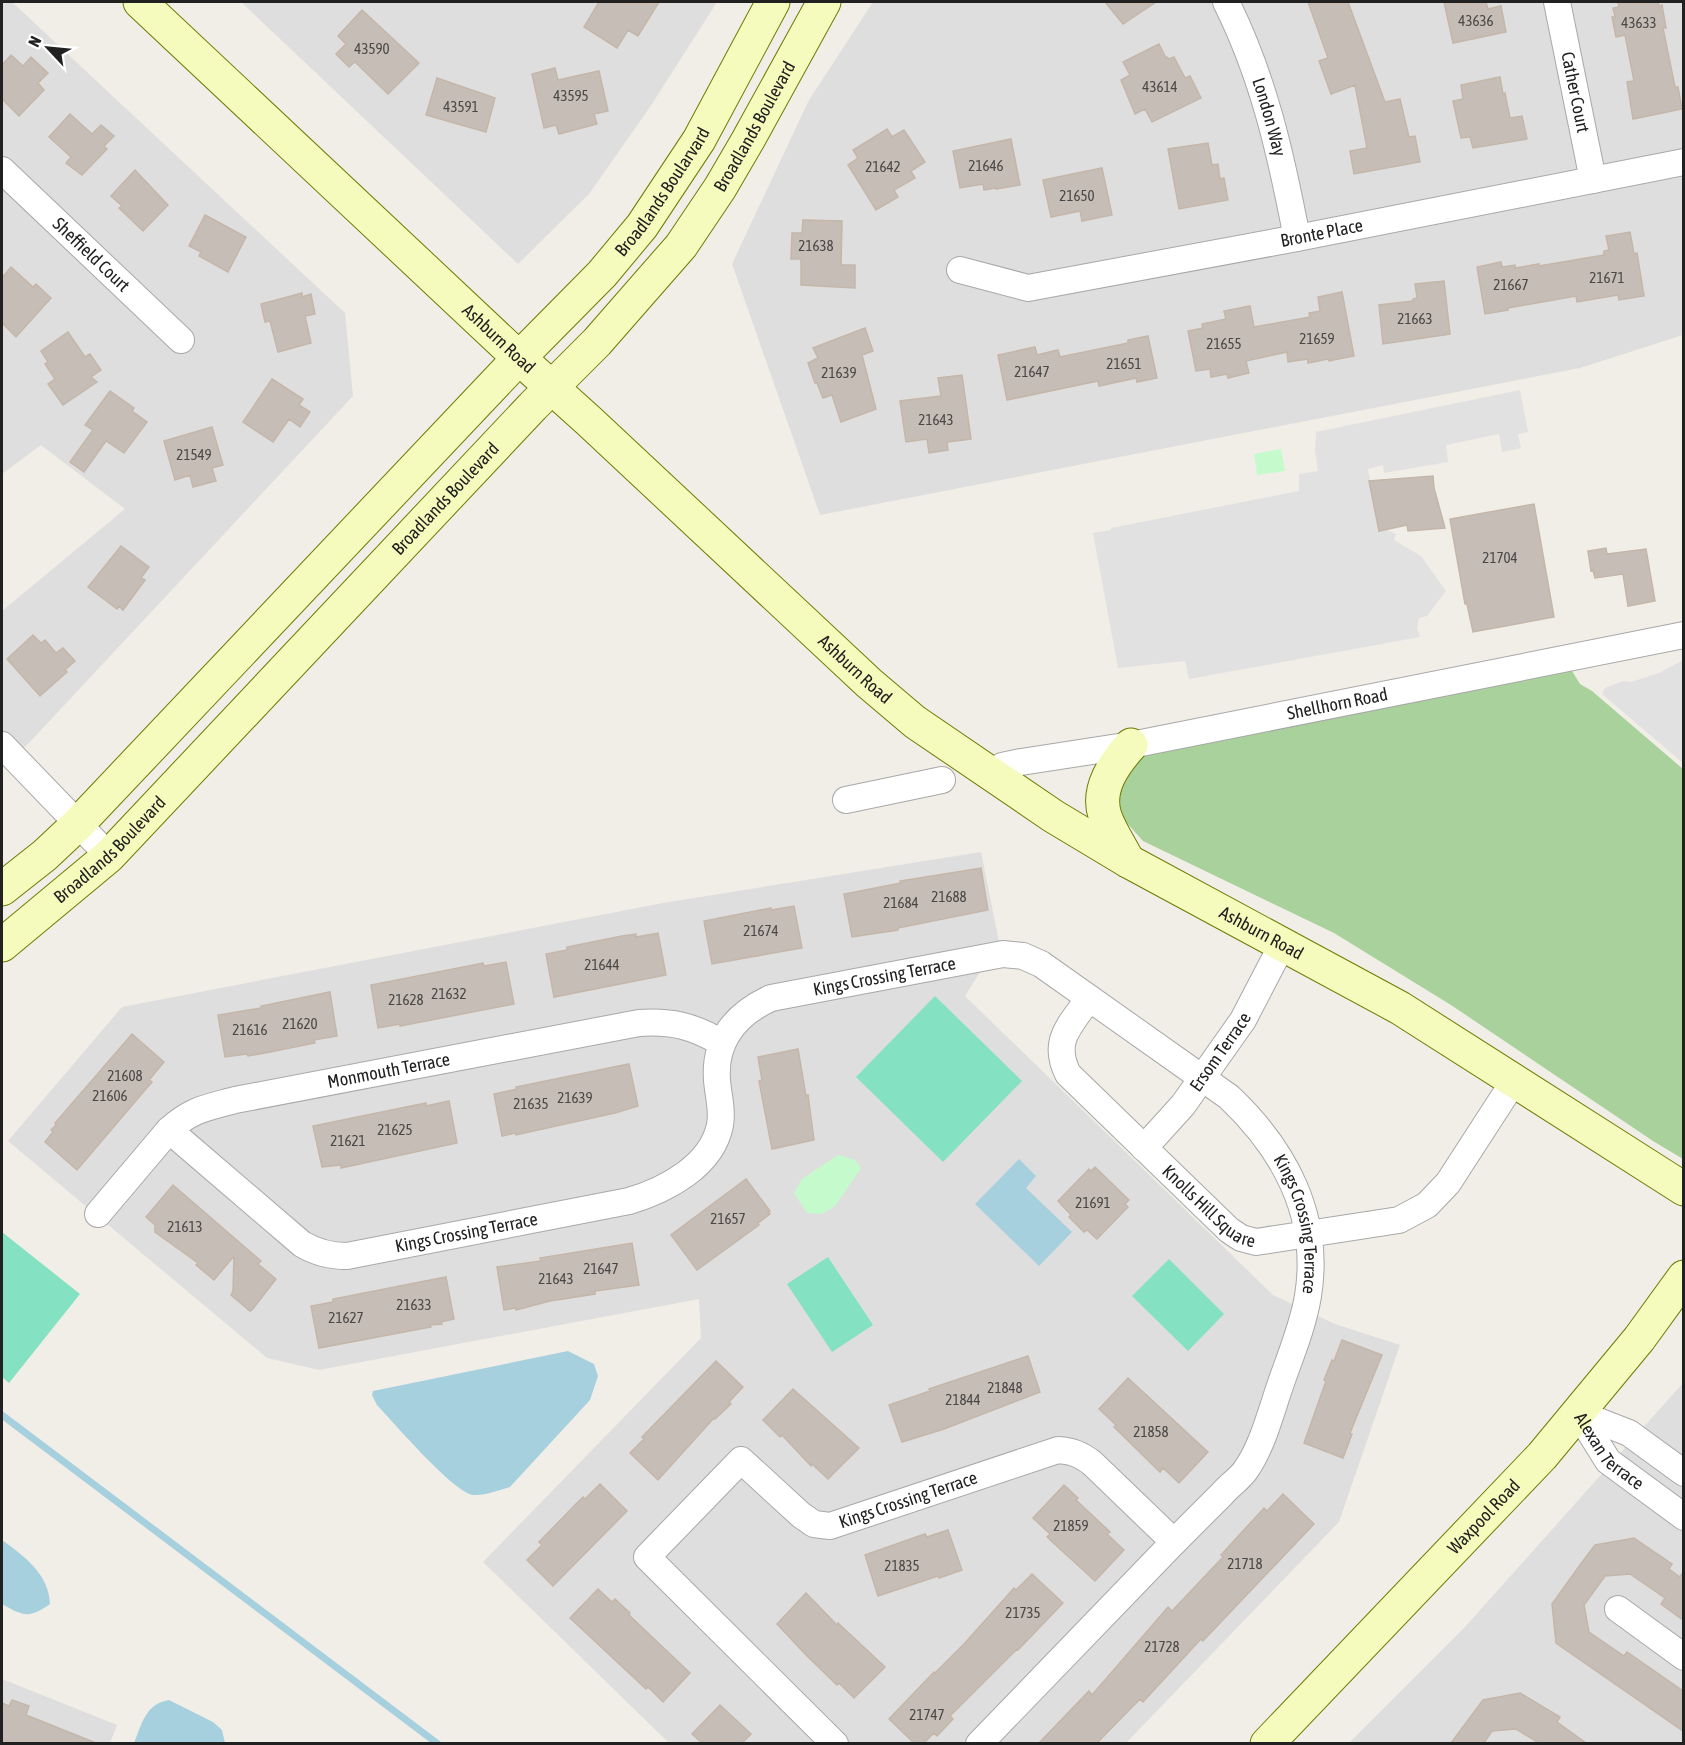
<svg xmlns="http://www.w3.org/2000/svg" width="1685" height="1745" viewBox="0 0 1685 1745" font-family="'Asap Condensed',sans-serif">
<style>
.residential{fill:#dfdede}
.forest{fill:#a9d19b}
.park{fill:#c5fbcc}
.pitch{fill:#84e1c2}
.parking{fill:#e1e1e1}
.water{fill:#a7d0df}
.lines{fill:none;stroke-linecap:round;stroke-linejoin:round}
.stream{stroke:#a7d0df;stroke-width:7}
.building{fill:#c6beb6;stroke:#c4b6a9;stroke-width:1.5}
.street-casing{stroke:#a8a8a8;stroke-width:28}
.secondary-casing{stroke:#6a7d03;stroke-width:35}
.street{stroke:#fff;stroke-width:26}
.secondary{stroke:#f5fbbc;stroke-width:33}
.labels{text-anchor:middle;stroke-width:4.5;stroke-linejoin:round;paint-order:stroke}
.number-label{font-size:15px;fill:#4a4846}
.street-label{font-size:18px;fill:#212121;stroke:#fff}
</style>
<rect width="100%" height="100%" fill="#f1eee7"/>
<!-- residential -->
<path class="residential" d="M 2,2 L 12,2 L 345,313 L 353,396 L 28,744 L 2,765 L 2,611 L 125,509 L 41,445 L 2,474 Z
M 241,2 L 717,2 L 650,107 L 589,194 L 518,264 Z
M 873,2 L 1683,2 L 1683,335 L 1580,368 L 820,515 L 732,264 L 809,100 Z
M 981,852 L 999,942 L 965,996 L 1273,1295 L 1335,1324 L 1400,1345 L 1339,1522 L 1126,1743 L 669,1743 L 483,1562 L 701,1338 L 699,1299 L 319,1370 L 267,1358 L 8,1141 L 122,1007 L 663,903 Z
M 1683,1383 L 1683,1743 L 1348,1744 L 1464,1628 Z
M 2,1679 L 117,1725 L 110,1743 L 2,1743 Z"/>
<!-- forest -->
<path class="forest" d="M 1561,669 L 1572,671 L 1580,684 L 1592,691 L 1683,769 L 1683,1159 L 1653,1141 L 1451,1005 L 1334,933 L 1143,841 L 1118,813 L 1122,783 L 1141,757 L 1164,748 Z"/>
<!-- park -->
<path class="park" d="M 1281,449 L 1285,471 L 1257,475 L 1254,454 Z
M 838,1155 L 855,1160 L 861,1168 L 835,1206 L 822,1214 L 807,1213 L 794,1193 L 802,1179 Z"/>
<!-- pitch -->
<path class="pitch" d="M 935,996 L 1022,1081 L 943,1162 L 856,1077 Z
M 2,1232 L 80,1294 L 9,1383 L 2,1377 Z
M 828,1257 L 873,1325 L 832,1352 L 787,1284 Z
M 1169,1259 L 1224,1314 L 1188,1351 L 1132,1296 Z"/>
<!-- parking -->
<path class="parking" d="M 1520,390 L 1528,432 L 1518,434 L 1521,448 L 1502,452 L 1499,434 L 1446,445 L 1448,462 L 1384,473 L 1383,465 L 1368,469 L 1379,531 L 1387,530 L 1396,534 L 1394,540 L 1421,556 L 1446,591 L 1427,616 L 1419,618 L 1417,628 L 1420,637 L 1189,679 L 1185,661 L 1118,668 L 1093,533 L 1111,530 L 1111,528 L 1299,491 L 1299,474 L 1318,471 L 1315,451 L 1316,432 Z
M 1683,660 L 1683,763 L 1602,694 L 1605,688 L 1623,681 L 1631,682 L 1659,673 Z"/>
<!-- water -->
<path class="water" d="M 1019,1159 L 1036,1176 L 1026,1188 L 1072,1232 L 1039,1266 L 975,1204 Z
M 568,1351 L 594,1364 L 598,1376 L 590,1400 L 510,1487 C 499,1490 485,1496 473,1495 C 453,1492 394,1423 377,1405 L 372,1395 L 373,1391 Z
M 2,1540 C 24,1556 49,1574 50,1604 C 29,1619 23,1616 2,1604 Z
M 169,1700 L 213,1722 L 222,1730 L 225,1743 L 134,1743 C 142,1724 145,1704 169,1700 Z"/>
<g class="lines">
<!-- stream -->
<path class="stream" d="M 2,1415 L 438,1744"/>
</g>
<!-- building -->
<path class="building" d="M 599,2 L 659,2 L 638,36 L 628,30 L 617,48 L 584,27 Z
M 1105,2 L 1156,2 L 1123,24 Z
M 1308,2 L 1348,2 L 1385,102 L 1400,99 L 1409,137 L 1415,136 L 1420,162 L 1354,174 L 1350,151 L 1367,148 L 1355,85 L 1331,94 L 1319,61 L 1328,58 Z
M 1444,2 L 1486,2 L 1488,9 L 1501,6 L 1506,32 L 1453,43 Z
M 1618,2 L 1658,2 L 1659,6 L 1662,5 L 1666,28 L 1663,28 L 1675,87 L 1678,87 L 1682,109 L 1633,119 L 1627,82 L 1634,81 L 1625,35 L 1616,37 L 1612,17 L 1615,17 L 1613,8 L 1619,7 Z
M 362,10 L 419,63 L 388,94 L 355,62 L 349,67 L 336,54 L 346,44 L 338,36 Z
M 1159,44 L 1166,58 L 1167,57 L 1169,59 L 1174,57 L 1185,78 L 1190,76 L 1201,98 L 1152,122 L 1145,109 L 1135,114 L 1121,80 L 1130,75 L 1123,62 Z
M 11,55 L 23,66 L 31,57 L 48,73 L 38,83 L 44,90 L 19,116 L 2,99 L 2,65 Z
M 555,68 L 558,80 L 599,71 L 608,111 L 594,114 L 597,124 L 559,134 L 556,125 L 544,128 L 532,74 Z
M 1500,77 L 1503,94 L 1505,93 L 1510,118 L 1522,116 L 1527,139 L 1473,148 L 1470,137 L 1461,138 L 1453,101 L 1463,99 L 1461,85 Z
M 437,78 L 495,98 L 486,132 L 426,115 Z
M 70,114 L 92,134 L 101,125 L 114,136 L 104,146 L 107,149 L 82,175 L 66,163 L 71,157 L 49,137 Z
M 887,129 L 892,137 L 904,130 L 925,162 L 911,171 L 915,178 L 894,190 L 898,197 L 876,210 L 848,165 L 858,158 L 853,150 Z
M 1011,139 L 1020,185 L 996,189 L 996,188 L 984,190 L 983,184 L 960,188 L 953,151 Z
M 1208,143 L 1212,165 L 1218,164 L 1220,179 L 1224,178 L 1228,200 L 1179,209 L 1168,149 Z
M 1102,168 L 1112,215 L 1082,221 L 1080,211 L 1051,217 L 1043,180 Z
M 135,170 L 168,205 L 143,231 L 119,208 L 122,206 L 111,196 Z
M 205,215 L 246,237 L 228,272 L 199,256 L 201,252 L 189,246 Z
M 803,220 L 842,221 L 841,265 L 855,265 L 855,288 L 801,285 L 801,259 L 791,259 L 792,233 L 802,233 Z
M 1630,232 L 1634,254 L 1637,253 L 1644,296 L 1619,300 L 1618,295 L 1577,302 L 1576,296 L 1508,308 L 1508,310 L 1485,314 L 1477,267 L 1501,262 L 1502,267 L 1515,265 L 1515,268 L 1539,264 L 1539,266 L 1604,255 L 1604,251 L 1609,250 L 1606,236 Z
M 11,267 L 33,287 L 36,284 L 51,298 L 16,337 L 2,323 L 2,278 Z
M 1444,281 L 1450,334 L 1383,344 L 1379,305 L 1413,301 L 1413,299 L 1417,298 L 1415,284 Z
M 1342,292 L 1354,356 L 1329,361 L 1328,359 L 1308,363 L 1308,359 L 1288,362 L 1287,352 L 1246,361 L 1249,373 L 1228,378 L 1227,374 L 1211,377 L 1210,369 L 1196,371 L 1188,331 L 1203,328 L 1202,324 L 1226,319 L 1224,311 L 1250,306 L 1254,327 L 1310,317 L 1309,313 L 1320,311 L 1318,297 Z
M 302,293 L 302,297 L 311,294 L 315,314 L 305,316 L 311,343 L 278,352 L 270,321 L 265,322 L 261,304 Z
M 865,328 L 873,351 L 862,355 L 876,409 L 841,422 L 832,395 L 823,398 L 817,383 L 815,383 L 808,363 L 818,358 L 813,348 Z
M 68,332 L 85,357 L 90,354 L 101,370 L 91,377 L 97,382 L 63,405 L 48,384 L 55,379 L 45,364 L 48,362 L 41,351 Z
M 1148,336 L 1157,378 L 1137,382 L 1136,378 L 1099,386 L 1098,381 L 1007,400 L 998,355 L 1035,347 L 1037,355 L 1058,350 L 1060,357 L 1128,343 L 1128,340 Z
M 962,375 L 971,439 L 947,442 L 948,450 L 929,453 L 927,439 L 906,442 L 900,401 L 941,396 L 938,378 Z
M 272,379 L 303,399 L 299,405 L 310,412 L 300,427 L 289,419 L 273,442 L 243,422 Z
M 110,391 L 134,408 L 132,411 L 147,422 L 124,453 L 106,441 L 84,472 L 70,462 L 93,430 L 85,425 Z
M 212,427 L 223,465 L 212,468 L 216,481 L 193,487 L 190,475 L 175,480 L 164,441 Z
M 1433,476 L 1434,488 L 1445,528 L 1408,531 L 1407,525 L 1379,531 L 1369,481 Z
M 1534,504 L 1554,617 L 1473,632 L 1467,604 L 1465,604 L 1450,519 Z
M 121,546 L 149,567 L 141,578 L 145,580 L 123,610 L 119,606 L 117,609 L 88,587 Z
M 1606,548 L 1607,554 L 1646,549 L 1655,601 L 1628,606 L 1623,574 L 1595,578 L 1593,570 L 1591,571 L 1588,551 Z
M 33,635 L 41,643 L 45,640 L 56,653 L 63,648 L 75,661 L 65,670 L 67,672 L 40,696 L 7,659 Z
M 981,868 L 988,910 L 898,928 L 898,930 L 852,937 L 844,894 L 901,883 L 900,881 Z
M 794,906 L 802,948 L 712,964 L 704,921 L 771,908 L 771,910 Z
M 658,933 L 666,975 L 554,997 L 546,954 L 567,950 L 567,947 L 622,936 L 636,934 L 636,937 Z
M 506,962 L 514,1004 L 400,1026 L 400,1024 L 378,1028 L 371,985 L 483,963 L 484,966 Z
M 330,992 L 337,1036 L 314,1040 L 315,1043 L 270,1052 L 248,1056 L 247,1054 L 225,1057 L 218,1015 L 261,1008 L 261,1006 Z
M 132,1034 L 164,1062 L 149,1080 L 152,1082 L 77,1170 L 45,1142 L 53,1132 L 51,1130 L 56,1125 L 55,1123 Z
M 798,1049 L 806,1096 L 808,1095 L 814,1140 L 772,1149 L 759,1081 L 762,1080 L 758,1057 Z
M 629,1064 L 638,1106 L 615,1113 L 516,1135 L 515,1133 L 502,1136 L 494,1094 L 517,1089 L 516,1087 Z
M 449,1101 L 457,1143 L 341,1168 L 341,1165 L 322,1167 L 313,1126 L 426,1103 L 426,1106 Z
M 1095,1167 L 1129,1200 L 1125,1204 L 1128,1207 L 1097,1239 L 1087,1230 L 1084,1232 L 1069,1217 L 1071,1215 L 1058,1201 L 1089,1169 L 1091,1171 Z
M 746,1179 L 770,1211 L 768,1212 L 770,1214 L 758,1223 L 759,1225 L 697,1270 L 671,1235 Z
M 173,1185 L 261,1261 L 258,1264 L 276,1279 L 252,1310 L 250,1311 L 231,1295 L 233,1291 L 234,1256 L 214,1280 L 196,1265 L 198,1263 L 155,1232 L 155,1225 L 146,1217 Z
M 632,1243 L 639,1285 L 595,1291 L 595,1294 L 550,1301 L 516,1310 L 516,1308 L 504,1310 L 497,1267 L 541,1261 L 540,1258 Z
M 446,1277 L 454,1319 L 441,1322 L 442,1324 L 430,1325 L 431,1327 L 319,1348 L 311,1306 L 333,1302 L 333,1299 Z
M 1342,1340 L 1382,1355 L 1350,1433 L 1352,1434 L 1343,1458 L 1304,1443 L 1326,1381 L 1324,1380 L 1332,1360 L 1334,1361 Z
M 1028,1356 L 1040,1392 L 944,1429 L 902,1442 L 889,1405 L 930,1391 L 929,1389 Z
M 716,1361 L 743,1387 L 729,1402 L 731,1404 L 715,1419 L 714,1418 L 658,1480 L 630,1453 L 644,1439 L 642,1437 Z
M 1128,1378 L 1208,1452 L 1179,1483 L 1163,1468 L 1160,1472 L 1114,1427 L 1116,1425 L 1099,1409 Z
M 793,1389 L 859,1448 L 828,1479 L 812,1464 L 811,1466 L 782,1435 L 780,1437 L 763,1420 Z
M 600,1484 L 627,1511 L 553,1586 L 527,1560 L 542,1545 L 539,1542 L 574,1506 L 583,1497 L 585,1499 Z
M 1064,1485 L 1078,1498 L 1076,1500 L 1110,1532 L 1107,1534 L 1124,1550 L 1095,1581 L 1047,1537 L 1050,1534 L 1033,1518 Z
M 1283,1494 L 1314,1524 L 1203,1641 L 1201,1639 L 1143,1702 L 1140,1699 L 1097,1743 L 1039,1743 L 1089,1691 L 1092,1695 L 1168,1607 L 1172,1611 L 1223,1557 L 1221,1555 L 1264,1508 L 1267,1511 Z
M 948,1530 L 962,1570 L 939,1578 L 938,1576 L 878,1596 L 865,1555 L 925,1534 L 927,1537 Z
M 1634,1538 L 1672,1564 L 1669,1569 L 1680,1577 L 1683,1572 L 1683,1620 L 1661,1604 L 1665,1598 L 1630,1574 L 1605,1576 L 1584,1605 L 1589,1632 L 1624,1656 L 1627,1652 L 1683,1691 L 1683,1731 L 1556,1643 L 1552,1604 L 1580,1565 L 1595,1545 Z
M 1032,1574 L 1063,1603 L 1018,1650 L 1017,1649 L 950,1716 L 953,1719 L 937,1736 L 934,1733 L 924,1743 L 914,1743 L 889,1719 L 934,1672 L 935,1673 L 964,1644 L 1014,1588 L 1016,1590 Z
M 598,1589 L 612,1602 L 615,1599 L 630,1613 L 629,1615 L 690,1673 L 663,1702 L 648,1687 L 646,1689 L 570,1618 Z
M 806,1593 L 837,1625 L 838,1623 L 885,1667 L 854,1698 L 839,1683 L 837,1685 L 807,1656 L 777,1624 Z
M 1520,1693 L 1560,1717 L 1557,1722 L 1586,1743 L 1539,1743 L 1516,1729 L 1492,1731 L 1484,1743 L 1451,1743 L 1483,1700 Z
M 12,1700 L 29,1706 L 26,1715 L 96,1743 L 2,1743 L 2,1703 L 9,1706 Z
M 720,1705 L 751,1734 L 742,1743 L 702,1743 L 692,1734 Z"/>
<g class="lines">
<!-- street casing -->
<g class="street-casing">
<g id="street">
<path id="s1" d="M 1226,2 C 1264,78 1281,155 1297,238"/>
<path id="s2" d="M 1557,2 L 1593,180"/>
<path id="s3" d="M 2,170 L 181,340"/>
<path id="s4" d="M 960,270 L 1028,288 L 1297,238 L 1684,162"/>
<path d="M 2,745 L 109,856"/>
<path id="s5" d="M 992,774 L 1002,766 L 1021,762 L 1131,745 L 1684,635"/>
<path d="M 846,800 L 942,780"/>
<path id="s6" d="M 1089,998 C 1071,1025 1051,1040 1068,1074 L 1229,1230 L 1241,1238 L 1256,1242 L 1399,1220 L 1427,1205 L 1448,1183 L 1514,1081"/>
<path id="s7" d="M 169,1130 L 302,1244 C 317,1253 330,1256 347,1256 L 629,1201 C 666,1190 712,1166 720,1125 C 723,1110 718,1095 717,1080 C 714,1040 736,1014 771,998 L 1003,954 L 1023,956 L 1041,964 L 1229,1097 C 1284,1149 1321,1216 1308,1296 C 1303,1326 1291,1354 1281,1383 C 1271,1411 1263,1446 1245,1471 C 1239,1479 1229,1486 1222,1494 C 1206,1510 1190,1526 1174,1542"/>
<path id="s8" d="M 1144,1148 L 1183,1105 L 1243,1020 L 1282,945"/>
<path id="s9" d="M 98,1214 L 169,1130 C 192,1109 206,1108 235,1100 L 639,1023 C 673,1021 693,1026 722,1043"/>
<path id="s10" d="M 1578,1413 L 1608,1461 L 1684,1517"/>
<path d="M 1578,1413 L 1629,1433 L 1684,1473"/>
<path d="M 1618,1609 L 1684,1657"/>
<path id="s11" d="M 835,1744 L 647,1557 L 741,1460 L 801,1515 L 814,1524 L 830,1526 L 1058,1450 C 1072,1451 1080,1454 1092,1463 L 1174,1542 L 979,1744"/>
</g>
</g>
<!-- secondary casing -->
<g class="secondary-casing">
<g id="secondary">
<path id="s12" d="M 140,2 L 519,358 L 589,421 L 869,683 L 915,722 L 1053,816 L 1128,861 L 1400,1008 L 1684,1189"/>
<path d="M 1128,861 C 1121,847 1110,831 1105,816 C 1096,789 1114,764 1131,745"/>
<path id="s13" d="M 2,889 L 45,855 L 78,824 L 519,358 L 602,274 L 642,226 L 699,140 L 773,2"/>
<path id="s14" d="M 2,945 L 109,856 L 533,406 L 597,342 L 681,246 L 720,188 L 748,140 L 824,2"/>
<path id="s15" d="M 1267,1744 L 1542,1456 L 1639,1339 L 1684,1277"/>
</g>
</g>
<!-- street -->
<use href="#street" class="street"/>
<!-- secondary -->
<use href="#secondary" class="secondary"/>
</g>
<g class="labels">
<!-- number labels -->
<g class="number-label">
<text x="1476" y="26">43636</text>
<text x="1639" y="28">43633</text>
<text x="372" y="54">43590</text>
<text x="1160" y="92">43614</text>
<text x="571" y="101">43595</text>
<text x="461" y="112">43591</text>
<text x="986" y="171">21646</text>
<text x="883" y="172">21642</text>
<text x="1077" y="201">21650</text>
<text x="816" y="251">21638</text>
<text x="1607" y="283">21671</text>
<text x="1511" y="290">21667</text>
<text x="1415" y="324">21663</text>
<text x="1317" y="344">21659</text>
<text x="1224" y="349">21655</text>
<text x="1124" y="369">21651</text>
<text x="1032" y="377">21647</text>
<text x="839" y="378">21639</text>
<text x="936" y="425">21643</text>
<text x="194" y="460">21549</text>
<text x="1500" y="563">21704</text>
<text x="949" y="902">21688</text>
<text x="901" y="908">21684</text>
<text x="761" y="936">21674</text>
<text x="602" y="970">21644</text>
<text x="449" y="999">21632</text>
<text x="406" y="1005">21628</text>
<text x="300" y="1029">21620</text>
<text x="250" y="1035">21616</text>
<text x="125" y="1081">21608</text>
<text x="110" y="1101">21606</text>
<text x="575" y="1103">21639</text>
<text x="531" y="1109">21635</text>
<text x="395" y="1135">21625</text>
<text x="348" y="1146">21621</text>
<text x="1093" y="1208">21691</text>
<text x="728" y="1224">21657</text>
<text x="185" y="1232">21613</text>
<text x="601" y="1274">21647</text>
<text x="556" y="1284">21643</text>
<text x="414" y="1310">21633</text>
<text x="346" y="1323">21627</text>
<text x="1005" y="1393">21848</text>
<text x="963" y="1405">21844</text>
<text x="1151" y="1437">21858</text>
<text x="1071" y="1531">21859</text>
<text x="1245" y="1569">21718</text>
<text x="902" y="1571">21835</text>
<text x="1023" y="1618">21735</text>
<text x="1162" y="1652">21728</text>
<text x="927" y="1720">21747</text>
</g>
<!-- street labels -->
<g class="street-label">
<text dy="6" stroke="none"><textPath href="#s2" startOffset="92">Cather Court</textPath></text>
<text dy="6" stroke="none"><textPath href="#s1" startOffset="123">London Way</textPath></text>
<text dy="6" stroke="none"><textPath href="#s14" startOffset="1116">Broadlands Boulevard</textPath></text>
<text dy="6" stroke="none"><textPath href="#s13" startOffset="962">Broadlands Boularvard</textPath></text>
<text dy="6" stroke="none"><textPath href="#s4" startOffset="369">Bronte Place</textPath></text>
<text dy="6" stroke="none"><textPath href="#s3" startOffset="123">Sheffield Court</textPath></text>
<text dy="6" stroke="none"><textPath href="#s12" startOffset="492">Ashburn Road</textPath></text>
<text dy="6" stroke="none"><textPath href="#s14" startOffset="630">Broadlands Boulevard</textPath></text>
<text dy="6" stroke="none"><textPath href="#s12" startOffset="978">Ashburn Road</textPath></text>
<text dy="6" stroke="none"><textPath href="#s5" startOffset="354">Shellhorn Road</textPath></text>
<text dy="6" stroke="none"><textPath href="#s14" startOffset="144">Broadlands Boulevard</textPath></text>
<text dy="6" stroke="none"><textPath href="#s12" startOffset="1464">Ashburn Road</textPath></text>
<text dy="6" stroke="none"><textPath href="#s7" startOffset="900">Kings Crossing Terrace</textPath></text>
<text dy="6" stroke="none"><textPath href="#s8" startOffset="123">Ersom Terrace</textPath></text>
<text dy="6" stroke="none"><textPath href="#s9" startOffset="340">Monmouth Terrace</textPath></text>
<text dy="6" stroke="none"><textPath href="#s6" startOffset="279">Knolls Hill Square</textPath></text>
<text dy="6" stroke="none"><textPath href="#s7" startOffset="1440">Kings Crossing Terrace</textPath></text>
<text dy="6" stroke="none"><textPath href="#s7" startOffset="344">Kings Crossing Terrace</textPath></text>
<text dy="6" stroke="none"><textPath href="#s10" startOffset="50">Alexan Terrace</textPath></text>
<text dy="6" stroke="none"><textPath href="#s11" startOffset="596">Kings Crossing Terrace</textPath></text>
<text dy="6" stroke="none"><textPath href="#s15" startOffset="314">Waxpool Road</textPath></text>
</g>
</g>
<!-- border -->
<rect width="1685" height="1745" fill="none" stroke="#212121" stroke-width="6"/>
<!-- north arrow -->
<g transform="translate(48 48) rotate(296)" stroke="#ffffff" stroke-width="4.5" paint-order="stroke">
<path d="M0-4.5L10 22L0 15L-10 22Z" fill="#212121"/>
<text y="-9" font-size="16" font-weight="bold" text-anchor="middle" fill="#212121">N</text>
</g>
</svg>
